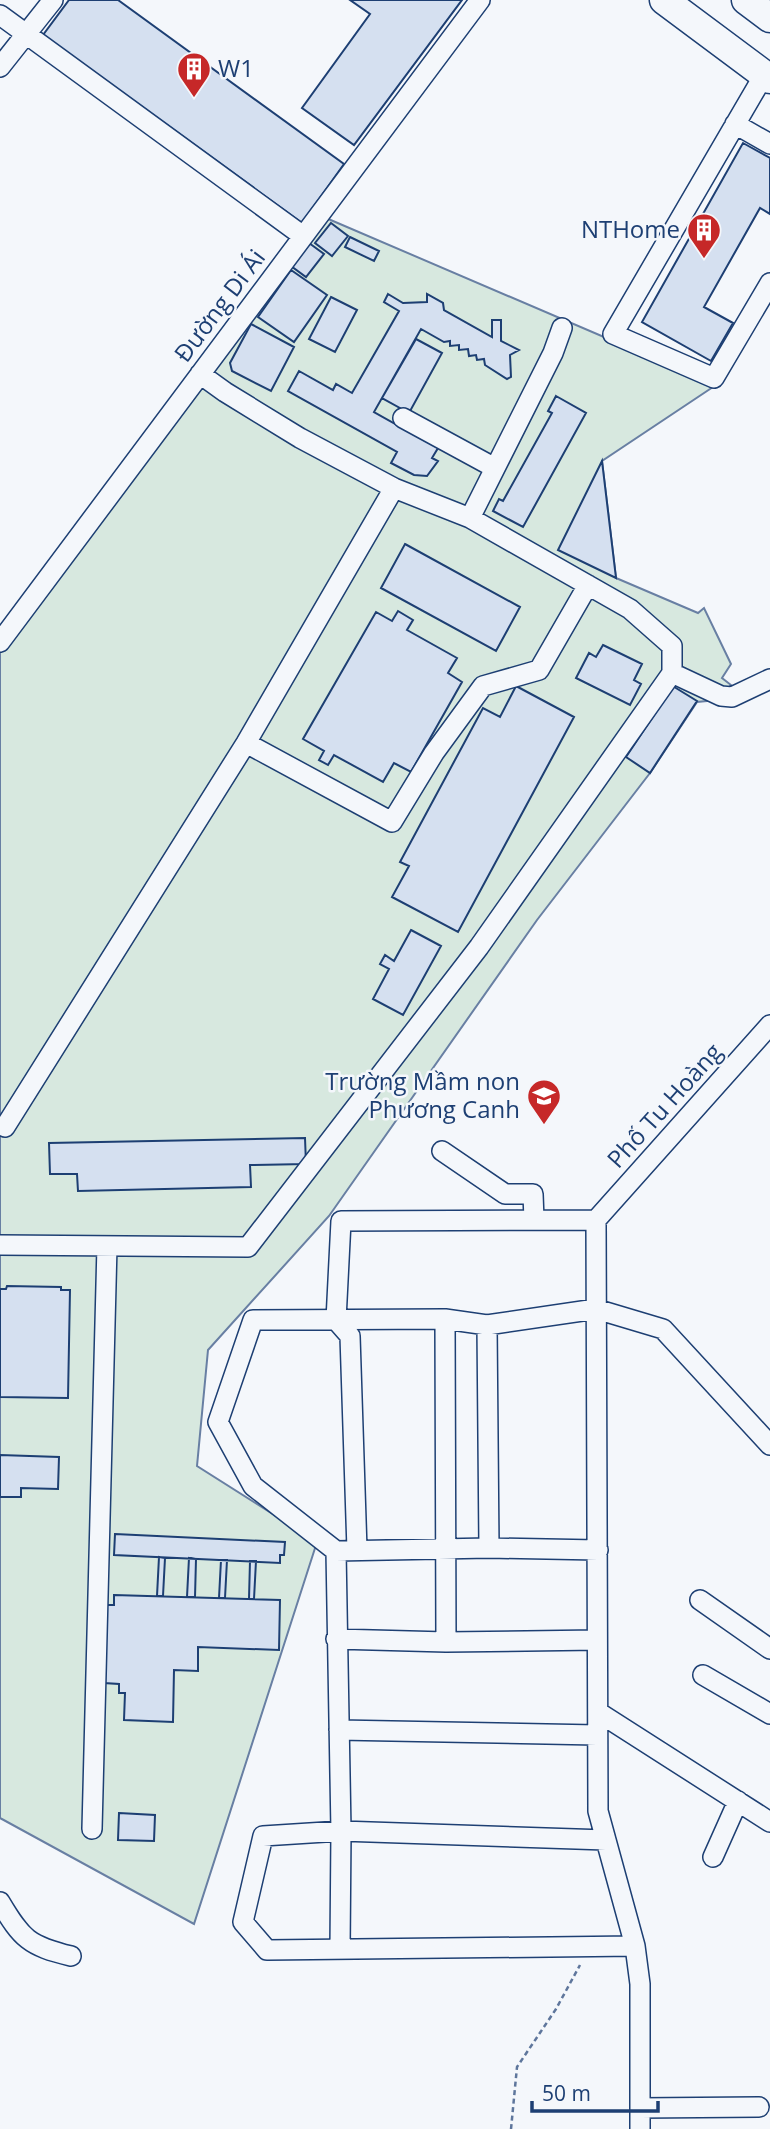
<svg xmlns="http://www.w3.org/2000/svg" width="770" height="2129" viewBox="0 0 770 2129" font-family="'Open Sans',sans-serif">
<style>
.green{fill:#d7e8df;stroke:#687fa3;stroke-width:2}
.building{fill:#d5e0f0;stroke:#1d3f73;stroke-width:2}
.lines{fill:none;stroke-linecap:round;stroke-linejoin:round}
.minor-casing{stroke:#1d3f73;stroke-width:22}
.highway-casing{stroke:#1d3f73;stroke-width:31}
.path{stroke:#5e769c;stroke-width:2.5;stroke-dasharray:5 3.5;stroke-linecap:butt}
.minor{stroke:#f4f7fb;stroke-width:19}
.highway{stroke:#f4f7fb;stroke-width:28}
.labels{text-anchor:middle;stroke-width:5;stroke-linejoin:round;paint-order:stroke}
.poi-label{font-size:24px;fill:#1d3f73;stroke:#f4f7fb;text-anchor:end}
.street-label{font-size:24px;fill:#1d3f73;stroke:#f4f7fb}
</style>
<rect width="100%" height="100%" fill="#f4f7fb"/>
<!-- green -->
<path class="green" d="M 326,218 L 716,385 L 602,461 L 616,578 L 698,613 L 704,608 L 731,664 L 722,678 L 731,685 L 717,700 L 697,702 L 650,773 L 537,920 L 329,1216 L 208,1350 L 197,1466 L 317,1542 L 194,1924 L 0,1818 L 0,650 Z"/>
<!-- building -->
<path class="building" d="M 69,0 L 118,0 L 344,164 L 302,223 L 43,35 Z
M 350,0 L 462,0 L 354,145 L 302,108 L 370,14 Z
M 743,143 L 770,158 L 770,214 L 760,208 L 704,307 L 733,323 L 711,361 L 642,322 Z
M 331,223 L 348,236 L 332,256 L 315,243 Z
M 350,237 L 379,251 L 374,261 L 345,247 Z
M 309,243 L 324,254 L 306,277 L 291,266 Z
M 291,270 L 327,295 L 294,342 L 258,317 Z
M 388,294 L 403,303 L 427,302 L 427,294 L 443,303 L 444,310 L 492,337 L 492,320 L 501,320 L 501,341 L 519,350 L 510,355 L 511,377 L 507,379 L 485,365 L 484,359 L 477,360 L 476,355 L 469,356 L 468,349 L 459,350 L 459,345 L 450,346 L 450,341 L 444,342 L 421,329 L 374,412 L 438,448 L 432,458 L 438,461 L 427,476 L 414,475 L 391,463 L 397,452 L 288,391 L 299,371 L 333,390 L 336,384 L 352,393 L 399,311 L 384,302 Z
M 331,297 L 357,310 L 335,352 L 309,339 Z
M 251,324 L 294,347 L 271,391 L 232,371 L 230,363 Z
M 416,339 L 442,353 L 409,413 L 382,398 Z
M 556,396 L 586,413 L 523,527 L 493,511 L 499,499 L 503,501 L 552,413 L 548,411 Z
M 602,461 L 616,578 L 558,550 Z
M 405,544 L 520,607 L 496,651 L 381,588 Z
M 398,611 L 413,620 L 407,630 L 457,658 L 448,673 L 462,682 L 411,772 L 394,763 L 383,782 L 334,755 L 328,765 L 319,760 L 324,751 L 303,739 L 376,612 L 392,621 Z
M 603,645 L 642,664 L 634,680 L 641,684 L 630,705 L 576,678 L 589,653 L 596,657 Z
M 671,685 L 697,701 L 650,773 L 626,757 L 664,700 Z
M 516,686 L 574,717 L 458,932 L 392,897 L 409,866 L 400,862 L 483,708 L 500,717 Z
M 411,930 L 441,946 L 403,1015 L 373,999 L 389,969 L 380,964 L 385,955 L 394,961 Z
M 305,1138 L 306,1164 L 250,1165 L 251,1187 L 78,1191 L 77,1174 L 50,1174 L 49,1143 Z
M 7,1286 L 61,1287 L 61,1290 L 70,1290 L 68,1398 L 0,1397 L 0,1289 L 6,1289 Z
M 0,1455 L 59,1457 L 58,1489 L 21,1488 L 21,1497 L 0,1497 Z
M 115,1534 L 285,1542 L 284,1555 L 280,1555 L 280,1563 L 114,1555 Z
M 159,1557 L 165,1558 L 163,1596 L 157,1596 Z
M 189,1558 L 196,1559 L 195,1597 L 187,1597 Z
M 221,1560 L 227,1560 L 225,1598 L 219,1598 Z
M 250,1561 L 256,1561 L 254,1599 L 249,1599 Z
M 114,1595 L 280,1600 L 279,1650 L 198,1647 L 198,1671 L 174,1670 L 173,1722 L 124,1720 L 125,1693 L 119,1693 L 119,1684 L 104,1683 L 106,1605 L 114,1605 Z
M 119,1813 L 155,1815 L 154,1841 L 118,1840 Z"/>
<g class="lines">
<!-- minor casing -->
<g class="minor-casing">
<path id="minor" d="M 0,15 L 303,236
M 0,67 L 53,0
M 764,75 L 613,334 L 714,378 L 770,283
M 735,124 L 770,144
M 200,374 L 225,392 L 300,438 L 394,488 L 470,518 L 630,609 L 672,646 L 672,673 L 721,696 L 732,697 L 770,679
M 403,418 L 495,468
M 470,518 L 553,353 L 562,328
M 0,642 L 480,0
M 246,743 L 392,822 L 434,753 L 483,686 L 539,670 L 588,585
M 5,1127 L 246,743 L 394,488
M 442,1151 L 505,1194 L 533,1194 L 534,1220
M 596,1220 L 598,1811 L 635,1946 L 640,1984 L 640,2129
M 596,1220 L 770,1025
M 0,1245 L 248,1247 L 479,947 L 672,673
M 445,1319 L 446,1642
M 487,1325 L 489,1548
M 357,1550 L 350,1336 L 336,1320 L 341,1221 L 596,1220
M 598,1550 L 489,1548 L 336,1551 L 253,1486 L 218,1422 L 253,1320 L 445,1319 L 487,1325 L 596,1309 L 663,1329 L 770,1445
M 336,1551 L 341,1831 L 340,1949
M 700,1600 L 770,1649
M 336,1639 L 446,1642 L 597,1640
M 703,1675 L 770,1714
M 598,1712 L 770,1822
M 339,1730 L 597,1735
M 92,1829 L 107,1246
M 606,1840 L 341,1831 L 263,1836 L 243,1922 L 267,1950 L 635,1946
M 713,1857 L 738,1801
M 0,1902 C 22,1939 29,1946 71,1956
M 640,2108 L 759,2107"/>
</g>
<!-- highway casing -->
<g class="highway-casing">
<path id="highway" d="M 664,0 L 770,79
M 746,0 L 770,18"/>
</g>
<!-- path -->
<path class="path" d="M 511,2129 L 517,2067 L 556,2009 L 580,1965"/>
<!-- minor -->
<use href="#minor" class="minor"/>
<!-- highway -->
<use href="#highway" class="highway"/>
</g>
<!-- icons -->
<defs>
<g id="building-pin" transform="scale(1.75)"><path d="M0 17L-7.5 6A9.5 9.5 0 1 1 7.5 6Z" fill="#c62828" stroke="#f4f7fb"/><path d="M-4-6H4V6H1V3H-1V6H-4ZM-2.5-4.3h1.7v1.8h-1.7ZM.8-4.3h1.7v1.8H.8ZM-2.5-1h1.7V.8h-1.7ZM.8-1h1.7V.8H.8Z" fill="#fff"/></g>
<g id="school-pin" transform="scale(1.75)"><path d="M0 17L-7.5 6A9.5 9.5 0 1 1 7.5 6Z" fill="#c62828" stroke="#f4f7fb"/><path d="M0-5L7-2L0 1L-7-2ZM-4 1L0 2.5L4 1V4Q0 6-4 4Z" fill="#fff"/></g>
</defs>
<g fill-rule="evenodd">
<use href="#building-pin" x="194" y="69"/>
<use href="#building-pin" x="704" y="230"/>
<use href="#school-pin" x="544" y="1096"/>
</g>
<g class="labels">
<!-- poi labels -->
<g class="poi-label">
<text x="218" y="77" text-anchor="start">W1</text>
<text x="680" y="238">NTHome</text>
<text x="520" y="1090">Trường Mầm non<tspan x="520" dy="28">Phương Canh</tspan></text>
</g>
<!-- street labels -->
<g class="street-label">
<text transform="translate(220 306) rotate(-53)" y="8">Đường Di Ái</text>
<text transform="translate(665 1106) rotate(-48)" y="8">Phố Tu Hoàng</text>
</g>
</g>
<!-- scale -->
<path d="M532 2101v10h126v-10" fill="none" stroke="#1d3f73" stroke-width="3.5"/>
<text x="542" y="2101" font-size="21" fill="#1d3f73" stroke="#f4f7fb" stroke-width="5" paint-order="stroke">50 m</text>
</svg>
